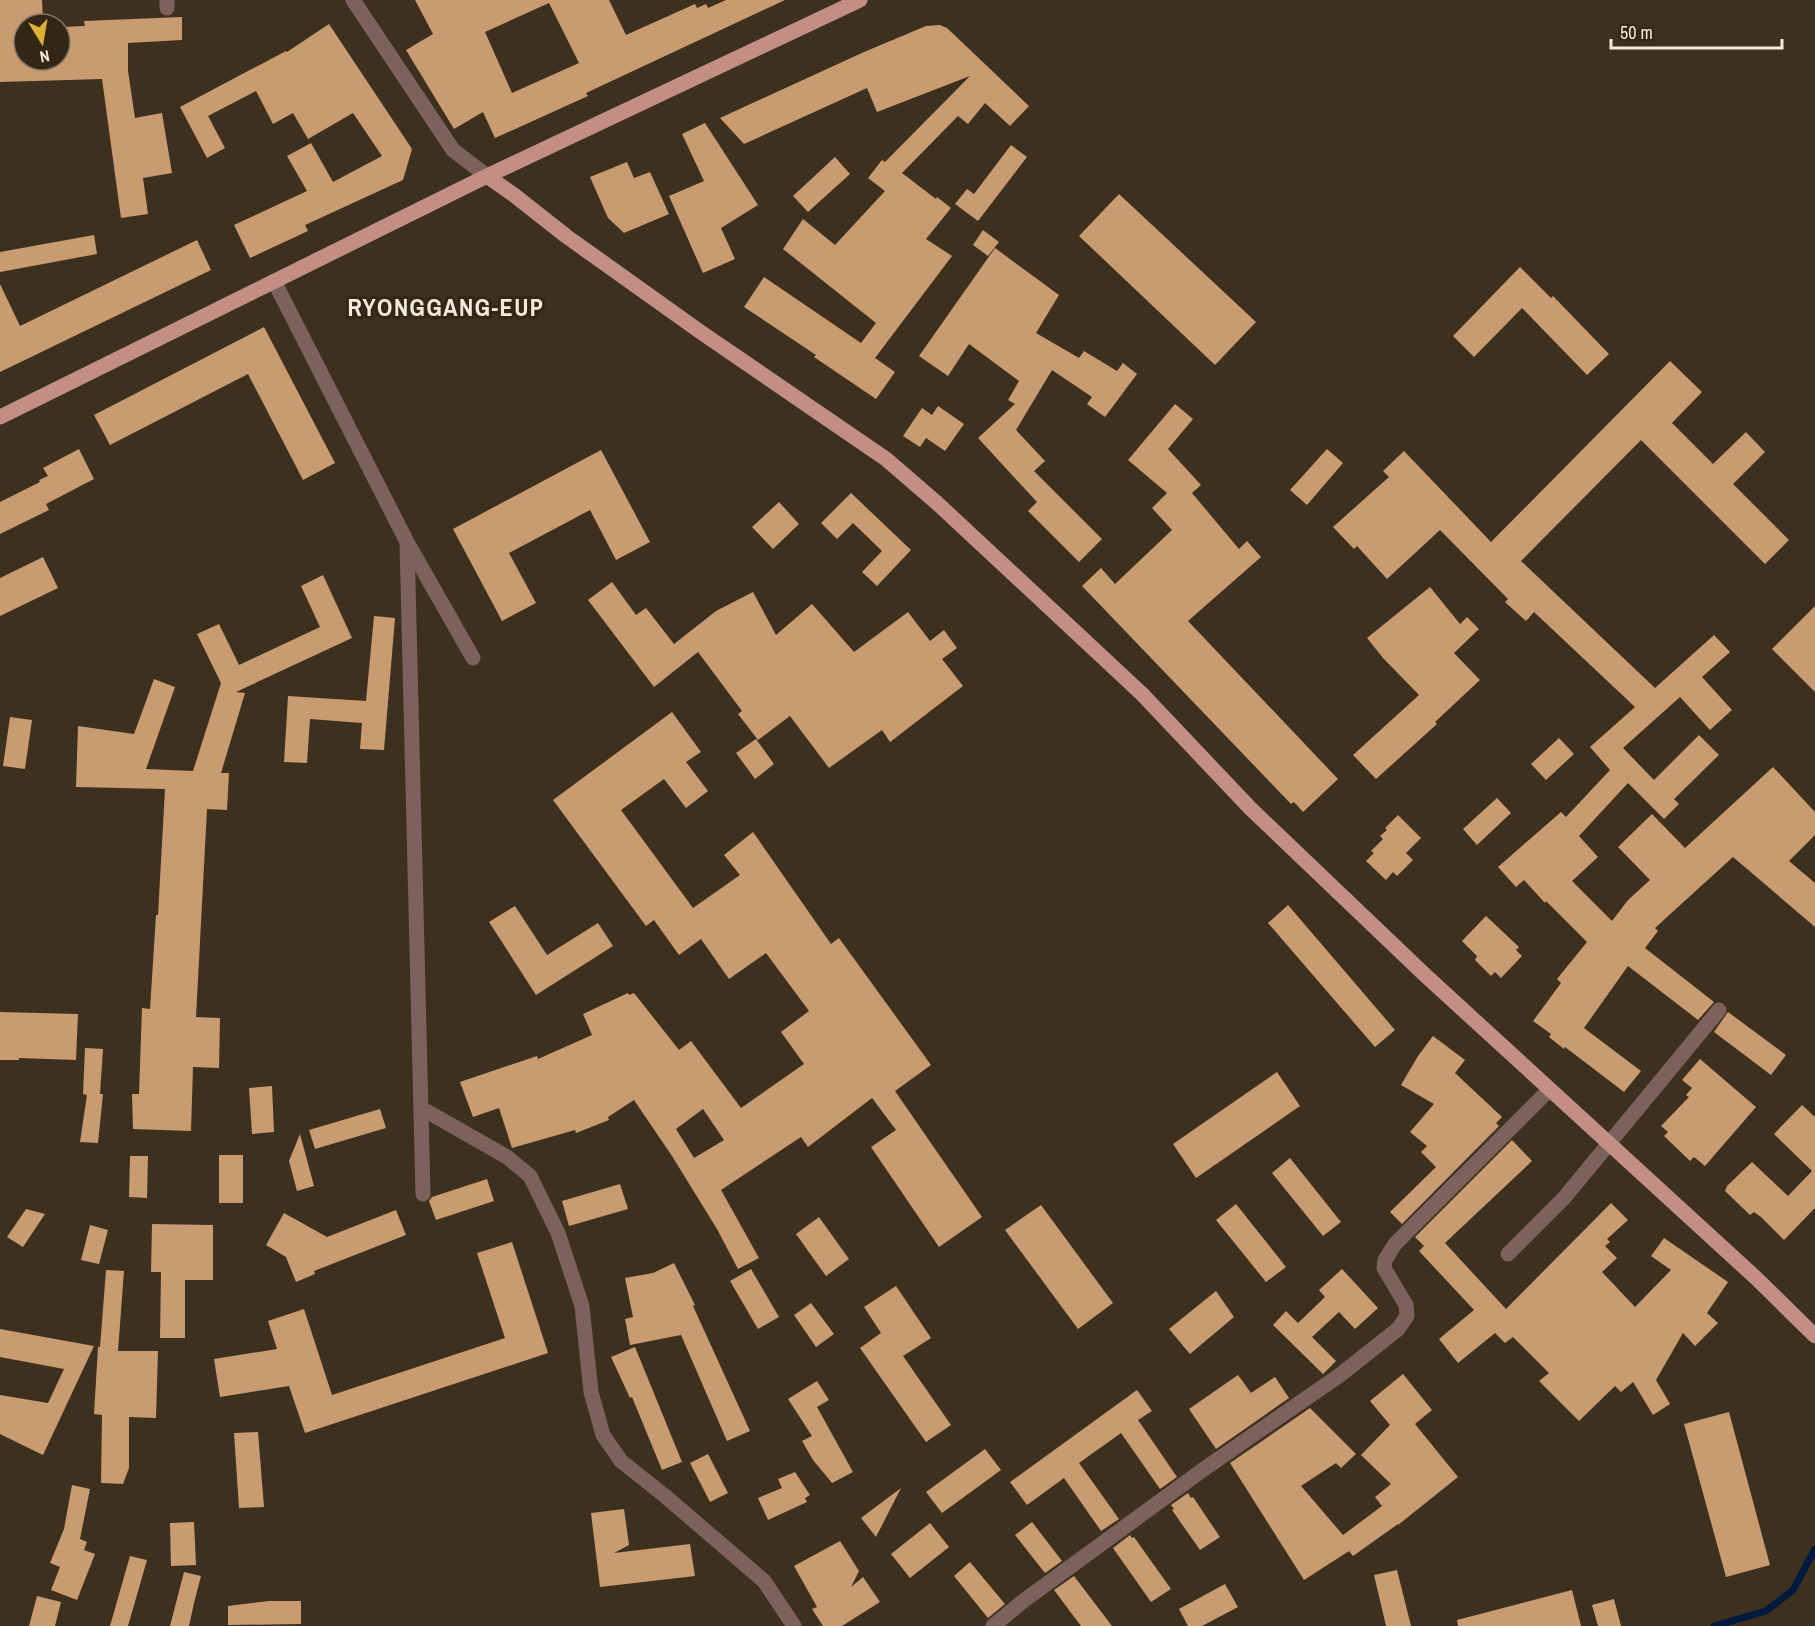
<svg xmlns="http://www.w3.org/2000/svg" width="1815" height="1626" viewBox="0 0 1815 1626" font-family="'Archivo Narrow',sans-serif">
<style>
.lines{fill:none;stroke-linecap:round;stroke-linejoin:round}
.stream{stroke:#00193e;stroke-width:7}
.building{fill:#c99b70;fill-rule:evenodd}
.minor{stroke:#7c615c;stroke-width:15}
.major{stroke:#c38e83;stroke-width:15}
.labels{text-anchor:middle;stroke-width:6;stroke-linejoin:round;paint-order:stroke}
.district-label{font-size:24px;font-weight:bold;letter-spacing:1.5px;fill:#f3eadf;stroke:#332615}
</style>
<rect width="100%" height="100%" fill="#3e301f"/>
<g class="lines">
<!-- stream -->
<path class="stream" d="M 1714,1626 L 1766,1611 L 1793,1590 L 1815,1549"/>
</g>
<!-- building -->
<path class="building" d="M 0,0 L 42,0 L 43,24 L 24,24 L 24,60 L 60,60 L 60,27 L 85,26 L 84,21 L 182,17 L 182,40 L 128,43 L 128,71 L 135,118 L 162,113 L 172,173 L 143,178 L 148,214 L 121,218 L 102,79 L 0,82 Z
M 415,0 L 609,0 L 626,35 L 695,4 L 697,8 L 706,4 L 708,8 L 726,0 L 785,0 L 586,93 L 588,96 L 495,138 L 483,112 L 454,129 L 406,50 L 433,34 ZM 549,3 L 579,63 L 512,93 L 485,32 Z
M 329,24 L 412,149 L 403,180 L 305,225 L 308,231 L 250,258 L 234,225 L 307,191 L 287,156 L 311,143 L 333,182 L 382,156 L 353,113 L 308,139 L 293,113 L 273,124 L 256,91 L 208,116 L 225,148 L 207,158 L 180,107 L 286,51 L 287,52 Z
M 940,25 L 947,28 L 1029,106 L 1010,126 L 985,103 L 968,124 L 958,116 L 902,173 L 936,199 L 937,197 L 951,208 L 926,239 L 952,256 L 875,358 L 895,372 L 876,399 L 814,357 L 816,355 L 744,307 L 764,277 L 861,343 L 876,323 L 783,249 L 803,219 L 835,245 L 885,191 L 868,178 L 882,160 L 885,162 L 970,76 L 877,112 L 867,88 L 744,144 L 720,118 L 864,52 L 926,26 Z
M 705,123 L 758,205 L 721,228 L 735,259 L 703,273 L 669,196 L 704,181 L 682,134 Z
M 1011,145 L 1027,157 L 978,221 L 955,204 L 967,189 L 974,194 Z
M 835,157 L 850,174 L 808,212 L 793,196 Z
M 627,162 L 634,178 L 650,172 L 669,214 L 624,233 L 608,218 L 590,177 Z
M 1119,194 L 1256,322 L 1215,365 L 1079,236 Z
M 983,230 L 999,242 L 988,256 L 973,245 Z
M 94,235 L 97,254 L 0,272 L 0,252 Z
M 197,240 L 211,270 L 0,372 L 0,284 L 20,326 Z
M 995,248 L 1059,295 L 1036,333 L 1079,358 L 1084,351 L 1117,371 L 1123,363 L 1137,374 L 1105,417 L 1087,404 L 1092,397 L 1052,370 L 1016,430 L 1045,461 L 1034,471 L 1102,539 L 1079,562 L 1028,511 L 1037,502 L 978,438 L 1015,404 L 1008,400 L 1019,381 L 969,344 L 948,376 L 919,356 Z
M 1520,267 L 1551,298 L 1553,296 L 1609,354 L 1587,375 L 1522,308 L 1474,357 L 1453,336 Z
M 264,327 L 335,463 L 303,480 L 248,374 L 110,445 L 94,415 Z
M 1670,361 L 1702,392 L 1672,423 L 1713,464 L 1746,432 L 1765,452 L 1733,484 L 1789,540 L 1765,564 L 1641,440 L 1521,561 L 1655,688 L 1714,635 L 1730,652 L 1702,677 L 1732,710 L 1710,730 L 1680,697 L 1623,748 L 1654,780 L 1699,735 L 1719,755 L 1674,799 L 1679,804 L 1664,819 L 1628,783 L 1579,836 L 1598,857 L 1572,881 L 1612,921 L 1628,900 L 1650,880 L 1618,847 L 1652,814 L 1685,848 L 1773,767 L 1815,812 L 1815,835 L 1789,861 L 1815,883 L 1815,927 L 1733,857 L 1655,928 L 1658,931 L 1645,948 L 1714,1002 L 1698,1020 L 1628,966 L 1584,1028 L 1641,1071 L 1624,1092 L 1565,1047 L 1564,1049 L 1549,1037 L 1551,1034 L 1533,1021 L 1561,983 L 1557,979 L 1587,942 L 1546,901 L 1545,903 L 1524,880 L 1516,887 L 1498,867 L 1561,812 L 1566,817 L 1610,770 L 1590,747 L 1635,707 L 1534,612 L 1526,621 L 1505,602 L 1508,599 L 1440,530 L 1387,579 L 1357,546 L 1354,549 L 1333,527 L 1389,477 L 1383,471 L 1404,451 L 1491,542 Z
M 1175,404 L 1193,419 L 1168,449 L 1201,485 L 1192,493 L 1239,549 L 1247,541 L 1261,557 L 1188,621 L 1338,779 L 1303,812 L 1294,802 L 1291,804 L 1082,586 L 1101,568 L 1115,584 L 1172,530 L 1152,508 L 1167,493 L 1128,460 Z
M 938,406 L 964,424 L 945,451 L 926,438 L 920,447 L 903,436 L 922,408 L 932,415 Z
M 79,449 L 94,479 L 46,504 L 49,510 L 0,534 L 0,502 L 40,482 L 39,480 L 48,476 L 43,468 Z
M 1327,449 L 1343,463 L 1307,505 L 1290,490 Z
M 601,450 L 650,542 L 616,560 L 590,510 L 509,553 L 536,603 L 502,621 L 453,529 Z
M 851,493 L 911,550 L 877,586 L 862,572 L 882,551 L 853,523 L 837,539 L 821,523 Z
M 779,502 L 799,524 L 773,549 L 752,527 Z
M 43,557 L 58,588 L 0,616 L 0,578 Z
M 323,575 L 352,638 L 236,692 L 245,693 L 221,773 L 229,773 L 227,810 L 207,809 L 196,1017 L 220,1018 L 219,1068 L 193,1067 L 191,1131 L 133,1129 L 132,1094 L 139,1094 L 142,1008 L 150,1009 L 156,915 L 158,915 L 165,789 L 76,787 L 78,726 L 134,734 L 154,679 L 175,687 L 146,769 L 193,771 L 221,683 L 197,634 L 219,624 L 239,665 L 320,627 L 301,586 Z
M 612,582 L 636,615 L 646,608 L 674,644 L 716,611 L 753,592 L 776,635 L 812,604 L 854,652 L 908,612 L 930,641 L 944,630 L 957,648 L 942,659 L 963,686 L 890,742 L 882,730 L 829,768 L 790,716 L 758,740 L 738,714 L 742,711 L 698,652 L 654,687 L 588,600 Z
M 1430,587 L 1460,624 L 1467,617 L 1479,629 L 1454,653 L 1480,680 L 1435,722 L 1437,724 L 1376,779 L 1353,755 L 1419,695 L 1383,658 L 1367,638 Z
M 1815,606 L 1815,692 L 1772,649 Z
M 374,616 L 395,618 L 384,750 L 360,749 L 362,723 L 310,719 L 307,763 L 284,762 L 288,696 L 366,701 Z
M 672,712 L 701,752 L 686,762 L 708,791 L 686,808 L 664,779 L 621,810 L 693,908 L 740,875 L 724,855 L 753,832 L 831,944 L 839,938 L 931,1065 L 895,1091 L 982,1217 L 939,1247 L 871,1147 L 896,1130 L 872,1098 L 808,1147 L 801,1137 L 721,1190 L 759,1258 L 738,1269 L 717,1229 L 672,1156 L 634,1100 L 608,1117 L 609,1120 L 576,1133 L 575,1130 L 512,1148 L 499,1108 L 473,1117 L 460,1082 L 537,1056 L 538,1059 L 592,1035 L 583,1014 L 628,993 L 629,995 L 634,993 L 679,1050 L 691,1041 L 741,1108 L 804,1064 L 781,1032 L 809,1011 L 766,953 L 729,979 L 701,939 L 679,955 L 654,920 L 646,926 L 553,800 ZM 703,1109 L 724,1140 L 694,1158 L 676,1129 Z
M 10,717 L 32,720 L 25,769 L 3,766 Z
M 1559,738 L 1574,754 L 1546,780 L 1531,764 Z
M 756,739 L 774,764 L 755,779 L 736,753 Z
M 1497,798 L 1511,813 L 1477,845 L 1463,829 Z
M 1398,815 L 1421,838 L 1406,853 L 1413,860 L 1397,876 L 1393,872 L 1386,880 L 1366,861 L 1374,853 L 1371,851 L 1383,839 L 1380,836 L 1387,830 L 1385,828 Z
M 1288,905 L 1395,1030 L 1375,1047 L 1268,923 Z
M 515,906 L 547,955 L 598,923 L 613,946 L 536,995 L 489,922 Z
M 1486,916 L 1519,947 L 1516,950 L 1522,956 L 1501,978 L 1495,972 L 1491,976 L 1475,960 L 1477,956 L 1462,941 Z
M 0,1012 L 78,1014 L 76,1060 L 19,1058 L 19,1060 L 0,1060 Z
M 1728,1012 L 1786,1055 L 1771,1075 L 1714,1032 Z
M 1433,1036 L 1465,1060 L 1455,1073 L 1502,1117 L 1496,1123 L 1499,1126 L 1402,1224 L 1390,1212 L 1436,1167 L 1421,1152 L 1427,1146 L 1410,1132 L 1434,1104 L 1401,1085 L 1418,1056 Z
M 85,1048 L 103,1049 L 100,1094 L 103,1094 L 98,1143 L 80,1142 L 87,1095 L 83,1094 Z
M 1700,1059 L 1756,1107 L 1705,1166 L 1694,1157 L 1690,1161 L 1664,1136 L 1668,1132 L 1661,1126 L 1689,1097 L 1686,1095 L 1692,1088 L 1682,1080 Z
M 1277,1072 L 1300,1106 L 1196,1178 L 1173,1144 Z
M 272,1086 L 274,1132 L 252,1134 L 249,1088 Z
M 1802,1105 L 1815,1117 L 1815,1208 L 1784,1240 L 1761,1217 L 1754,1212 L 1750,1215 L 1725,1191 L 1727,1186 L 1752,1162 L 1788,1196 L 1812,1171 L 1774,1134 Z
M 380,1109 L 386,1128 L 315,1149 L 309,1130 Z
M 300,1134 L 314,1186 L 297,1191 L 289,1161 Z
M 1512,1140 L 1532,1161 L 1445,1243 L 1506,1309 L 1611,1203 L 1628,1220 L 1607,1239 L 1610,1242 L 1605,1246 L 1617,1258 L 1602,1272 L 1635,1307 L 1671,1270 L 1651,1256 L 1664,1238 L 1728,1282 L 1707,1313 L 1718,1323 L 1695,1346 L 1683,1333 L 1656,1380 L 1670,1404 L 1653,1415 L 1633,1382 L 1621,1392 L 1615,1386 L 1579,1421 L 1539,1381 L 1549,1373 L 1513,1337 L 1505,1343 L 1495,1333 L 1458,1363 L 1439,1339 L 1474,1310 L 1419,1251 L 1424,1246 L 1415,1237 Z
M 219,1155 L 243,1155 L 243,1203 L 219,1203 Z
M 130,1156 L 148,1156 L 147,1198 L 129,1197 Z
M 1290,1158 L 1341,1222 L 1323,1236 L 1272,1173 Z
M 487,1179 L 494,1201 L 436,1220 L 429,1201 L 432,1197 Z
M 620,1184 L 628,1209 L 569,1226 L 562,1201 Z
M 1236,1204 L 1286,1267 L 1266,1282 L 1216,1220 Z
M 1041,1205 L 1113,1303 L 1078,1329 L 1005,1230 Z
M 26,1209 L 45,1214 L 23,1247 L 7,1237 Z
M 396,1210 L 406,1235 L 314,1271 L 315,1274 L 296,1282 L 286,1257 L 266,1245 L 284,1213 L 327,1237 Z
M 819,1217 L 849,1259 L 826,1276 L 796,1234 Z
M 152,1224 L 213,1225 L 213,1280 L 185,1280 L 185,1338 L 160,1338 L 161,1272 L 151,1272 Z
M 90,1225 L 108,1230 L 99,1264 L 81,1260 Z
M 512,1242 L 548,1353 L 305,1433 L 289,1386 L 220,1397 L 214,1359 L 277,1349 L 268,1321 L 304,1309 L 332,1395 L 505,1338 L 477,1253 Z
M 674,1263 L 695,1305 L 693,1306 L 750,1431 L 727,1441 L 681,1335 L 630,1345 L 625,1319 L 633,1317 L 625,1278 L 653,1273 Z
M 751,1269 L 779,1317 L 758,1329 L 730,1281 Z
M 1342,1269 L 1378,1308 L 1355,1329 L 1339,1312 L 1312,1337 L 1336,1361 L 1323,1374 L 1273,1325 L 1286,1311 L 1298,1323 L 1325,1297 L 1319,1290 Z
M 106,1270 L 124,1271 L 118,1351 L 158,1351 L 156,1418 L 129,1417 L 129,1468 L 123,1484 L 101,1483 L 102,1415 L 94,1414 L 98,1347 L 100,1347 Z
M 896,1286 L 931,1338 L 903,1356 L 951,1425 L 926,1442 L 860,1348 L 881,1333 L 864,1307 Z
M 1216,1291 L 1234,1317 L 1190,1354 L 1169,1329 Z
M 811,1303 L 834,1334 L 816,1347 L 794,1315 Z
M 0,1329 L 94,1346 L 43,1455 L 0,1434 L 0,1395 L 48,1403 L 64,1369 L 0,1357 Z
M 635,1347 L 682,1462 L 662,1470 L 632,1397 L 630,1398 L 611,1357 Z
M 1403,1374 L 1432,1410 L 1415,1424 L 1458,1477 L 1398,1525 L 1398,1524 L 1353,1556 L 1349,1551 L 1304,1580 L 1230,1463 L 1310,1408 L 1356,1454 L 1341,1468 L 1336,1463 L 1301,1486 L 1343,1535 L 1382,1506 L 1375,1497 L 1391,1484 L 1361,1455 L 1390,1425 L 1370,1401 Z
M 1238,1375 L 1251,1393 L 1275,1377 L 1289,1398 L 1216,1449 L 1189,1409 Z
M 817,1381 L 829,1400 L 817,1407 L 853,1472 L 832,1483 L 813,1460 L 802,1441 L 812,1436 L 788,1399 Z
M 1137,1390 L 1152,1411 L 1138,1420 L 1177,1477 L 1160,1489 L 1121,1433 L 1079,1463 L 1119,1519 L 1101,1531 L 1064,1478 L 1027,1505 L 1010,1482 Z
M 1729,1412 L 1770,1565 L 1726,1577 L 1684,1424 Z
M 258,1432 L 264,1507 L 239,1508 L 234,1433 Z
M 985,1449 L 1001,1470 L 942,1513 L 926,1492 Z
M 708,1454 L 728,1493 L 710,1502 L 690,1463 Z
M 795,1472 L 810,1495 L 805,1498 L 807,1502 L 768,1520 L 758,1498 L 782,1488 L 778,1479 Z
M 72,1485 L 90,1489 L 80,1539 L 87,1542 L 84,1550 L 95,1554 L 77,1600 L 51,1590 L 60,1567 L 50,1563 L 64,1529 Z
M 901,1488 L 876,1537 L 861,1518 Z
M 1188,1493 L 1191,1498 L 1193,1497 L 1220,1537 L 1200,1550 L 1172,1510 L 1174,1509 L 1171,1505 Z
M 624,1509 L 629,1545 L 614,1553 L 690,1544 L 695,1576 L 600,1587 L 591,1513 Z
M 194,1522 L 196,1565 L 171,1566 L 170,1523 Z
M 1032,1522 L 1062,1561 L 1045,1573 L 1015,1535 Z
M 930,1523 L 949,1547 L 910,1578 L 891,1554 Z
M 1130,1535 L 1132,1538 L 1134,1537 L 1171,1589 L 1151,1602 L 1113,1548 Z
M 840,1541 L 859,1571 L 851,1587 L 863,1577 L 880,1602 L 842,1626 L 823,1626 L 812,1609 L 817,1607 L 794,1566 Z
M 130,1556 L 147,1560 L 128,1626 L 110,1626 Z
M 970,1562 L 1005,1604 L 988,1618 L 954,1576 Z
M 1397,1570 L 1411,1626 L 1386,1626 L 1374,1575 Z
M 184,1572 L 201,1576 L 194,1603 L 189,1626 L 170,1626 Z
M 1074,1576 L 1112,1626 L 1081,1626 L 1054,1590 Z
M 1225,1584 L 1238,1607 L 1202,1626 L 1188,1626 L 1179,1609 Z
M 1572,1590 L 1581,1626 L 1458,1626 L 1457,1620 Z
M 37,1596 L 61,1602 L 55,1626 L 29,1626 Z
M 1614,1599 L 1621,1626 L 1598,1626 L 1592,1605 Z
M 269,1601 L 301,1601 L 301,1624 L 228,1625 L 228,1606 Z"/>
<g class="lines">
<!-- minor -->
<path class="minor" d="M 167,0 L 167,8
M 353,0 L 453,150 L 487,176
M 274,281 L 407,542 L 473,658
M 407,542 L 423,1194
M 421,1108 L 507,1157 L 530,1176 L 558,1233 L 582,1306 L 591,1392 L 603,1435 L 621,1461 L 665,1496 L 764,1581 L 794,1626
M 1508,1254 L 1564,1198 L 1719,1010
M 993,1626 L 1022,1602 L 1204,1469 L 1340,1375 L 1398,1329 L 1407,1316 L 1406,1305 L 1384,1268 L 1385,1260 L 1395,1244 L 1549,1090"/>
<!-- major -->
<path class="major" d="M 487,176 L 514,195 L 566,236 L 702,333 L 886,459 L 937,503 L 1142,694 L 1250,808 L 1425,975 L 1756,1278 L 1815,1336
M 0,417 L 487,176 L 860,0"/>
</g>
<g class="labels">
<!-- district labels -->
<g class="district-label">
<text x="446" y="316">RYONGGANG-EUP</text>
</g>
</g>
<!-- north arrow -->
<g transform="translate(42 42) rotate(169)"><circle r="28" fill="#332615" stroke="#807466" stroke-width="1.5"/>
<path d="M0-4.5L10 22L0 15L-10 22Z" fill="#dcb233"/>
<text y="-9" font-size="16" font-weight="bold" text-anchor="middle" fill="#f3eadf">N</text>
</g>
<!-- scale -->
<path d="M1611 39v9h171v-9" fill="none" stroke="#f3eadf" stroke-width="3"/>
<text x="1620" y="39" font-size="18" fill="#f3eadf" stroke="#332615" stroke-width="4.5" paint-order="stroke">50 m</text>
</svg>
